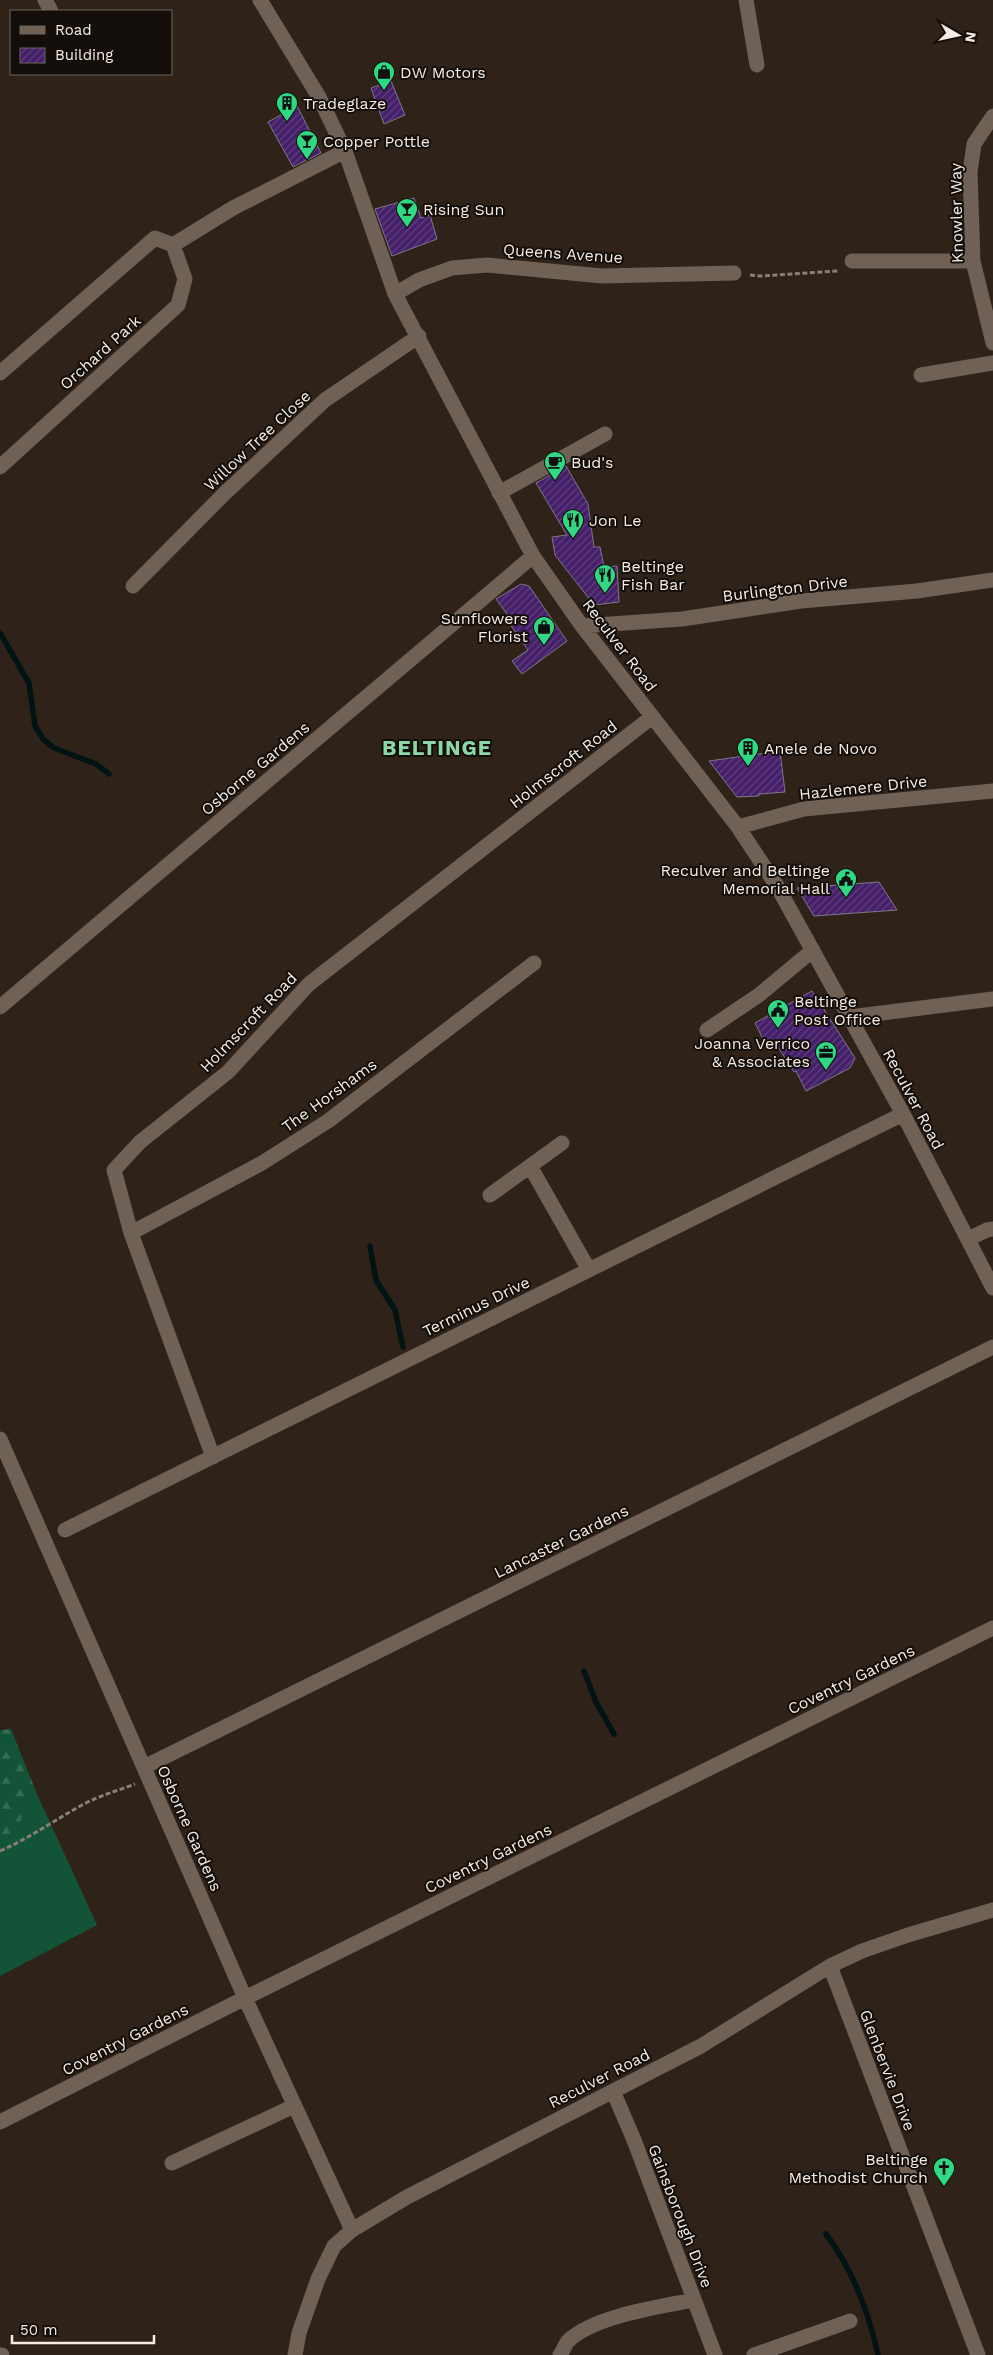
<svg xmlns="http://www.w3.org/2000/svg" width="993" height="2355" viewBox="0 0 993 2355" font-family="'Work Sans',sans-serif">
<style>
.grass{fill:#135338}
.forest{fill:url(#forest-firs)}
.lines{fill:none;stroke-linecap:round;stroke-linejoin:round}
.stream{stroke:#021314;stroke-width:5.5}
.building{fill:url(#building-hatch);stroke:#7e7788}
.path{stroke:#8a7f76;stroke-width:3;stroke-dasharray:5 2.5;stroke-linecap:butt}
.minor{stroke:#6f6155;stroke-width:15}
.labels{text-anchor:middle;stroke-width:4;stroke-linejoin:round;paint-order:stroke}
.poi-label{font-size:16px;fill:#f5ece5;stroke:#130e09;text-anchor:start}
.street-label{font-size:16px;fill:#f5ece5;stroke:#130e09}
.district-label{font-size:21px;font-weight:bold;letter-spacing:1px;fill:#8dd7a7;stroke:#130e09}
</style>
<defs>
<pattern id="forest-firs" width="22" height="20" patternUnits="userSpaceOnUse" patternTransform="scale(1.25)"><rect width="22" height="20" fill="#135338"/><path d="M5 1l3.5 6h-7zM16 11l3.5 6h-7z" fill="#366c55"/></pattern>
<pattern id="building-hatch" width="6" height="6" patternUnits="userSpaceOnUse" patternTransform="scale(1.25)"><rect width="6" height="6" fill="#451f69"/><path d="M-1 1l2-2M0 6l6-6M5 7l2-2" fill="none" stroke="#60407e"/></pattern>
</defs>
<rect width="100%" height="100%" fill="#2f2319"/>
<!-- grass -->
<path class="grass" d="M 37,1794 L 97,1925 L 0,1976 L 0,1847 L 26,1797 Z"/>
<!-- forest -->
<path class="forest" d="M 11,1729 L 37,1794 L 26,1797 C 22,1816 19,1839 0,1848 L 0,1730 Z"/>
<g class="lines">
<!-- stream -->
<path class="stream" d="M 0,633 L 29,683 L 35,726 L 43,739 L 54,748 L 96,764 L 109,774
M 370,1246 L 376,1280 L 395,1310 L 403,1347
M 584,1671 L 596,1702 L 614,1734
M 826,2234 C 852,2269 869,2313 878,2355"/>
</g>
<!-- building -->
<path class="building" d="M 391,81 L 405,115 L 384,124 L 371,88 Z
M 297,106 L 321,153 L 293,167 L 268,122 Z
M 414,198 L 421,218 L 430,215 L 437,239 L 392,256 L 375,209 Z
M 566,466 L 588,504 L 594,547 L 600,547 L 604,567 L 617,566 L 619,602 L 594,605 L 555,555 L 552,537 L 567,535 L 536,483 Z
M 521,584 L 529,586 L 567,641 L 522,674 L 512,661 L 528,650 L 507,620 L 510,618 L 496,599 Z
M 780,751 L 785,792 L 759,794 L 759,796 L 737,797 L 709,761 Z
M 879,882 L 897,910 L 814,916 L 797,888 Z
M 812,991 L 855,1058 L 850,1068 L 806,1091 L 796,1071 L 794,1072 L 778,1047 L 769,1051 L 755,1023 Z"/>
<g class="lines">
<!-- path -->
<path class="path" d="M 750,275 L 761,276 L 838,271
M 0,1851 C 30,1838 56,1819 84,1804 C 101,1795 117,1791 135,1784"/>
<!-- minor -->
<path class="minor" d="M 45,0 L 51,11
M 260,0 L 319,97 L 345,151 L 395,294 L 533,556 L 582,626 L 738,827 L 777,886 L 903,1114 L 993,1288
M 746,0 L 757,65
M 993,116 L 974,144 L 970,172 L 973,261 L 993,343
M 173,245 L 233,208 L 345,151
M 852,261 L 973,261
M 395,294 L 419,280 L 452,268 L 487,265 L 602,276 L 734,273
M 0,373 L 155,238 L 173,245 L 185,279 L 178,305 L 0,467
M 921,375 L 993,363
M 499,493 L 605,434
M 133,586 L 225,493 L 325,400 L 419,336
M 582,626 L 682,619 L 801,601 L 917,591 L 993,580
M 738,827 L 804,809 L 993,791
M 0,1007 L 533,556
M 850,1017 L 993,999
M 707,1030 L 759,995 L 813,950
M 530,1166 L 589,1270
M 490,1195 L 562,1143
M 131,1233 L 262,1163 L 328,1121 L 534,963
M 968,1239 L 987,1230 L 993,1229
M 0,1439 L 245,1998 L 352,2230
M 213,1457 L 131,1233 L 114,1170 L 140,1142 L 228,1072 L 309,984 L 652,717
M 65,1530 L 903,1114
M 144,1767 L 993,1347
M 830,1966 L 978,2355
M 613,2091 L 634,2140 L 715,2355
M 0,2122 L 245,1998 L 993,1628
M 172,2163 L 294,2106
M 0,2355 L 2,2355
M 295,2355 L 299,2333 L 318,2279 L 334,2246 L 352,2230 L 407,2197 L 701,2046 L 830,1966 L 862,1951 L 908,1935 L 993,1910
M 560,2355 C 563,2351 565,2345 568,2341 C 594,2316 659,2307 694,2300
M 754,2355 L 850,2321"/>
</g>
<!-- icons -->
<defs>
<g id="shop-pin" transform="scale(1.125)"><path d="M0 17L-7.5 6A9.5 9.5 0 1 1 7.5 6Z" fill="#30d883" stroke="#130e09"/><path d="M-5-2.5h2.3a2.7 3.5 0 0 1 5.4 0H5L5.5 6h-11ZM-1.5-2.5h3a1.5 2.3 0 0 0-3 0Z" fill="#111"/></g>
<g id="building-pin" transform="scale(1.125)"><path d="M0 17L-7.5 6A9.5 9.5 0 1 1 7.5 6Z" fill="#30d883" stroke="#130e09"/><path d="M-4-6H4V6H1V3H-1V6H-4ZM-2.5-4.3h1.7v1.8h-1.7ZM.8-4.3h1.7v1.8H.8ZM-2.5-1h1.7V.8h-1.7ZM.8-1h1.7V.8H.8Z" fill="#111"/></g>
<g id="bar-pin" transform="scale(1.125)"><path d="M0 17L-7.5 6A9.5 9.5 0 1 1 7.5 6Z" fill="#30d883" stroke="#130e09"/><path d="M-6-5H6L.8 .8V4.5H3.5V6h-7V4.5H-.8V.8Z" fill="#111"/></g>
<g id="cafe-pin" transform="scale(1.125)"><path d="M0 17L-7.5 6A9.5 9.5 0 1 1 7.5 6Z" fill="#30d883" stroke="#130e09"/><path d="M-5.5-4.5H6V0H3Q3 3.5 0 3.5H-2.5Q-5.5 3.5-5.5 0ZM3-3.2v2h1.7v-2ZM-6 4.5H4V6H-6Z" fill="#111"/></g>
<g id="restaurant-pin" transform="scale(1.125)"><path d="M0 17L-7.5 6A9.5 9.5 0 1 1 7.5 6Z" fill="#30d883" stroke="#130e09"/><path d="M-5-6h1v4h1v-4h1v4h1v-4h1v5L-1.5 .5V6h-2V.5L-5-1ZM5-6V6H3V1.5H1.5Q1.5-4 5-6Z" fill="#111"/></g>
<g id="civic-pin" transform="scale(1.125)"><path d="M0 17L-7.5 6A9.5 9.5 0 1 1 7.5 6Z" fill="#30d883" stroke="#130e09"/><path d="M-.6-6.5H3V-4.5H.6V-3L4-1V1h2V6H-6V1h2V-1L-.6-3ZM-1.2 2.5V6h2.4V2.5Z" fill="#111"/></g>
<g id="office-pin" transform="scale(1.125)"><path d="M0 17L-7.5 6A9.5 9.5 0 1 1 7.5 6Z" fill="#30d883" stroke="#130e09"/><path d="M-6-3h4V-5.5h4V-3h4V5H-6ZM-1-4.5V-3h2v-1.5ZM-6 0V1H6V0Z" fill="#111"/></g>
<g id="church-pin" transform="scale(1.125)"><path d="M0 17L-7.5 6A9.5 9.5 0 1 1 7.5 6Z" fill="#30d883" stroke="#130e09"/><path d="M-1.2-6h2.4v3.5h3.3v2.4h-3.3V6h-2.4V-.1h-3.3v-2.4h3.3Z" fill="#111"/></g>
</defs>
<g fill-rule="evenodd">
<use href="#shop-pin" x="384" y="72"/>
<use href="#building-pin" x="287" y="103"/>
<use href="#bar-pin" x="307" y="141"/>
<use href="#bar-pin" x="407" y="209"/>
<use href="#cafe-pin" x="555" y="462"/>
<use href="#restaurant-pin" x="573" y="520"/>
<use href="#restaurant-pin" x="605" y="575"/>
<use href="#shop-pin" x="544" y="627"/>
<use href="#building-pin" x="748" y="748"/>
<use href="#civic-pin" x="846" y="879"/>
<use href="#civic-pin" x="778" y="1010"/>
<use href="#office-pin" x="826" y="1052"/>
<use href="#church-pin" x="944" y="2168"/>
</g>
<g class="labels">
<!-- poi labels -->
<g class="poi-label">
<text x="400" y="78">DW Motors</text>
<text x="303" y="109">Tradeglaze</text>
<text x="323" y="147">Copper Pottle</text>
<text x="423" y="215">Rising Sun</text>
<text x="571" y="468">Bud's</text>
<text x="589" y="526">Jon Le</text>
<text x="621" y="572">Beltinge<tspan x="621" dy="18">Fish Bar</tspan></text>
<text x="528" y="624" text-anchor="end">Sunflowers<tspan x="528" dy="18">Florist</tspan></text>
<text x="764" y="754">Anele de Novo</text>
<text x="830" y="876" text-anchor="end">Reculver and Beltinge<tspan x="830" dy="18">Memorial Hall</tspan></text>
<text x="794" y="1007">Beltinge<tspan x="794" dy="18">Post Office</tspan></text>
<text x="810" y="1049" text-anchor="end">Joanna Verrico<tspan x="810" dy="18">&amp; Associates</tspan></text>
<text x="928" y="2165" text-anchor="end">Beltinge<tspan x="928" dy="18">Methodist Church</tspan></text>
</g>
<!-- street labels -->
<g class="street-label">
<text transform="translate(956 213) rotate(-91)" y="6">Knowler Way</text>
<text transform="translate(563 253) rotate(4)" y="6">Queens Avenue</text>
<text transform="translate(100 352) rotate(-42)" y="6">Orchard Park</text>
<text transform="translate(257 440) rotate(-43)" y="6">Willow Tree Close</text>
<text transform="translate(785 588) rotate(-7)" y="6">Burlington Drive</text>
<text transform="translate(620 645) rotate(53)" y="6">Reculver Road</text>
<text transform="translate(563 764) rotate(-38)" y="6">Holmscroft Road</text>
<text transform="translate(255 768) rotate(-40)" y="6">Osborne Gardens</text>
<text transform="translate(863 787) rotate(-6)" y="6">Hazlemere Drive</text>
<text transform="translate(248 1022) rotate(-46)" y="6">Holmscroft Road</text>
<text transform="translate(329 1095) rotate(-36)" y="6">The Horshams</text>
<text transform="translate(914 1099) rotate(62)" y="6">Reculver Road</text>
<text transform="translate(476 1306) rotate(-26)" y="6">Terminus Drive</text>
<text transform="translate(561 1541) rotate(-26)" y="6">Lancaster Gardens</text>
<text transform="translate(851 1679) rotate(-26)" y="6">Coventry Gardens</text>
<text transform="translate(190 1828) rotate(66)" y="6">Osborne Gardens</text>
<text transform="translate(488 1858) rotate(-26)" y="6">Coventry Gardens</text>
<text transform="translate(125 2039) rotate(-27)" y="6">Coventry Gardens</text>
<text transform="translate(888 2070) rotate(69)" y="6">Glenbervie Drive</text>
<text transform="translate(599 2078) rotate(-27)" y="6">Reculver Road</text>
<text transform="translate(681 2216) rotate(69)" y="6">Gainsborough Drive</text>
</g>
<!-- district labels -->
<g class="district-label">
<text x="437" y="755">BELTINGE</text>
</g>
</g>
<!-- legend -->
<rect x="10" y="10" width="162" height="65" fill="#130e09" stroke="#6d6761"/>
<rect x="20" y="26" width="25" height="8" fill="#6f6155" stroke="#6d6761"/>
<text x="55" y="35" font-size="15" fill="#f5ece5">Road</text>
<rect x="20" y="48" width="25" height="15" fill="url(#building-hatch)" stroke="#6d6761"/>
<text x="55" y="60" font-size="15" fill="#f5ece5">Building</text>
<!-- north arrow -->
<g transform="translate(958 35) rotate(99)" stroke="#130e09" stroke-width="4" paint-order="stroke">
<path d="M0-4L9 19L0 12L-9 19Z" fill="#f5ece5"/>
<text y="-8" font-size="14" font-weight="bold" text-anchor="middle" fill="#f5ece5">N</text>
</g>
<!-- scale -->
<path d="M12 2335v8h142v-8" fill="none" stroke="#f5ece5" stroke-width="2.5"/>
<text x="20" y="2335" font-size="15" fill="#f5ece5" stroke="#130e09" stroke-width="4" paint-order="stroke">50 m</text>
</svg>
